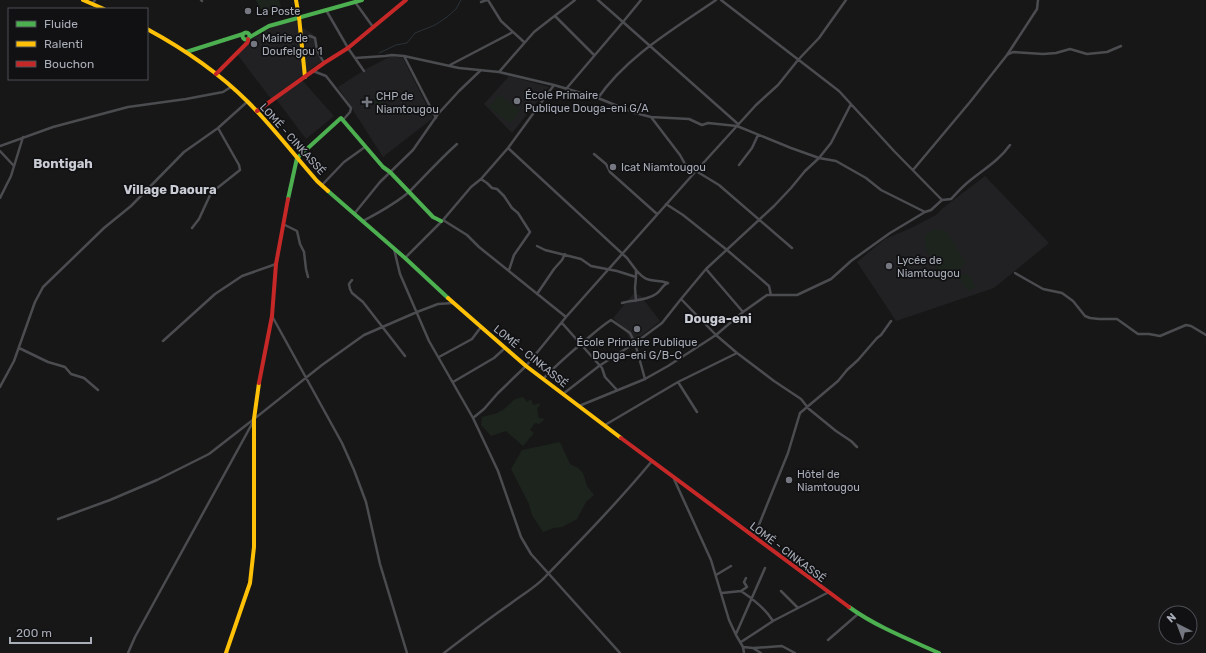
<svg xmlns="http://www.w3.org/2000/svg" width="1206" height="653" viewBox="0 0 1206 653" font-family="Rubik,sans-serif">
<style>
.built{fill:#212123}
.green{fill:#1d241e}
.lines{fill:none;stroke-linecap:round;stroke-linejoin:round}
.stream{stroke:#2a3239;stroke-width:1}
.street{stroke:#4b4c50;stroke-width:2.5}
.fast{stroke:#4caf50;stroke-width:4}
.slow{stroke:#ffc107;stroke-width:4}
.jam{stroke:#c62828;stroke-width:4}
.poi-dot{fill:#757880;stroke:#111113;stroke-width:1.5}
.labels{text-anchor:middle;stroke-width:3.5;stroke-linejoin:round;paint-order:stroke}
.poi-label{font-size:11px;fill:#a8adb8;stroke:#111113;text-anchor:start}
.street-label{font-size:11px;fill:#a8adb8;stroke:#111113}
.quarter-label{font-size:13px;font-weight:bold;fill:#c9ccd4;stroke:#111113}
</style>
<rect width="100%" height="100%" fill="#171717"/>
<!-- built -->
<path class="built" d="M 295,18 L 298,25 L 313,34 L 323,60 L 271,99 L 237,54 L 248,41 L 273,27 Z
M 391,56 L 403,58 L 433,118 L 383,157 L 338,87 L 366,69 Z
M 509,76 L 549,87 L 512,133 L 484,104 Z
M 302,80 L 334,116 L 306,139 L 276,99 Z
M 985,176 L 1049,243 L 994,288 L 896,321 L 857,262 L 885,239 L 909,229 L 936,215 L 943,208 Z
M 634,293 L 641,296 L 660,321 L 632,343 L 626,332 L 613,318 Z"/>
<!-- green -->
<path class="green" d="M 256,0 L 279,0 L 281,7 L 272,11 L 260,9 Z
M 499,94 L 520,110 L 510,123 L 489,107 Z
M 379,96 L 386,107 L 385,110 L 379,114 L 373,100 Z
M 940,228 C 952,235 958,250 965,262 C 961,272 954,277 943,276 C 937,270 933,263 929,255 C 922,240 920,232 940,228 Z
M 966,272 L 976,286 L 969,291 L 958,278 Z
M 523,397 L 527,402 L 531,399 L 533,405 L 541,403 L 537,409 L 539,418 L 545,419 L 539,424 L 535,423 L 530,430 L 534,433 L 523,446 L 506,431 L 491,436 L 481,425 L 482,417 C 490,415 497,414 504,409 C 512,403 511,399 523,397 Z
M 560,442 L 570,464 L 578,468 L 583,473 L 587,486 L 594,495 L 586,502 L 577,519 L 562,527 L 554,528 L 543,532 L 532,515 L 529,504 L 511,469 L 522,450 Z"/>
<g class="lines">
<!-- stream -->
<path class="stream" d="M 379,53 L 396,45 L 407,43 L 415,33 L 435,25 L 447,17 L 456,9 L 461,0"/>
<!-- street -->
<path class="street" d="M 201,0 L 202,1
M 488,0 L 501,21 L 524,42
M 598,0 L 623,22 L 641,0
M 721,0 L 839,91 L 894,151 L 942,200 L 951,199 C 956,194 961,188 967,183 C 981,171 999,161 1010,145
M 355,2 L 373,27
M 481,2 L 487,0
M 92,4 L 95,0
M 326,10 L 348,48 L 364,71
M 555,16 L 594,55
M 301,38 L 310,36 L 315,38 L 317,50 L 324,63
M 1007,55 L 1013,52 L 1043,54 L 1056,53 L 1070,49 L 1087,54 L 1107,52 L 1121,46
M 404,56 L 436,118
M 355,58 L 385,56 L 392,55 L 404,56 L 459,68 L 499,72 L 554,85 L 598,98 L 635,113 L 651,117 L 689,119 L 702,125 L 708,123 L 737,126 L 791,148 L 819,158 L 836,161 L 866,178 L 881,190 L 925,212
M 450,65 L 513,32
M 313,71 L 326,76 L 351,108 L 350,112 L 343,120
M 499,72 L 534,32 L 575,0
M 566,89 L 623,22 L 738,124
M 598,98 C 627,56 674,29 716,0
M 651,117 L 680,155 L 685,164 L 695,172
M 0,146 L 53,127 L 128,107 L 186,99 L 223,92 L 231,87
M 508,148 L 627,258 L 636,270 L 636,277 L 635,288 L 636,301
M 0,151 L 14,166
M 594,154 L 606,164 L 610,172 L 657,214
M 739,165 L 752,148 L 758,135
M 913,170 L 970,102 L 1007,55 L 1037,9 L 1038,0
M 696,171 L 719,185 L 792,248
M 481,179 L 487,183 L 492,188 L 497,189 L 504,196 L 512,208 L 518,213 L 530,232 L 514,255 L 509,270
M 322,185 L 344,162 L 365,147
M 0,198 L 11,176 L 23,137
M 666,204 L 683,215 L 727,250 L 769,286 L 771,295
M 354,214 L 380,182 L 413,150 L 438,114 L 459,91 L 481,70
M 443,220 L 467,235 L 479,247 L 566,317
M 363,221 C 378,213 397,203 410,191 C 426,175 440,159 457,144
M 283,224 L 297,231 L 300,244 L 304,252 L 306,269 L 308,277
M 192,228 L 199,219 L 211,193 L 240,170 L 239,165 L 218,128
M 537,246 L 545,250 L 581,259 L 591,266 L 617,271 L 636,277
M 394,249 L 400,274 L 429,341 L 473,418 L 498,471 L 521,537 L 531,554 L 620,653
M 405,258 L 443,220 L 471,187 L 481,179 L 508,148 L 554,85
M 706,269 L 743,312
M 636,270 C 649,285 652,278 668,283
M 1015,273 L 1043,289 L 1062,293 L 1073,301 L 1085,316 L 1090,318 L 1099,319 L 1117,319 L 1138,334 L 1149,334 L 1160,336 L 1186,325 L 1191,326 L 1206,335
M 352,280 L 349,284 L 350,289 L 352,293 L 363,302 L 405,356
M 537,294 L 554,269 L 562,260 L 565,254
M 681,299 L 706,269 L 774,206 L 791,188 L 805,171 L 819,158 L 831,143 L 851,104
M 622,303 C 632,300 646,301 656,294 C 661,291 662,285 668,283
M 272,316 L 342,443 L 354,470 L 366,502 L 380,564 L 407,653
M 562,323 L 602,368 L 605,377 L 617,390
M 163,341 L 215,294 L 242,276 L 276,264
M 19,348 L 48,362 L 65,367 L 71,374 L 84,378 L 98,390
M 439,357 L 472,339 L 481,327
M 543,379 C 555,366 568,355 582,343 C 592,335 600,327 611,320 L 630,333 L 635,343 L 645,379
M 453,382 L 494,358 L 505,348
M 678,382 L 697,412
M 0,387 L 14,361 L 35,302 L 43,287 L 104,228 L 131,206 L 184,152 L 218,128 L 247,102
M 563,394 L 599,366 L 635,343 L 662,323 L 681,299 L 716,335 L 737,353 L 774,381 L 801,399 L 809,409 L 836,431 L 851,441 L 857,447
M 579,406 L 645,379 L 668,366 L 716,335 L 743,312 L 767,295 L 797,295 L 831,279 L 851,261 L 890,233 L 925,212 L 931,210 L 942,200
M 473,418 L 484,409 L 498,393 L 526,366 L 566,317 L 696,171 L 756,105 L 778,85 L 798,60 L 819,38 L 846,0
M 605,425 L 678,382 L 737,353
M 674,479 L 711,560 L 729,620 L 736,635 L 743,647 L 744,653
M 58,519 L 110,500 L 157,480 L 209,454 L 254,419 L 322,365 L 364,335 L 417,312 L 438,304 L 453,303
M 754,537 L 788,453 L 800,413 L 838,381 L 847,370 L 858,360 L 877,338 L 881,335 L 891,321
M 716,575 L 731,566
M 741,591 C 753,599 765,608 773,621
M 781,591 L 798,608
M 722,593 L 741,591 L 747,587 L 744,582 L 746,578
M 736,634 L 765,568
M 828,640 L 858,614
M 741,642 L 773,621 L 827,593
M 743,647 L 753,648 L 761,653
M 753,648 L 782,646 L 795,653
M 128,653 L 135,637 L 253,422
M 444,653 C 466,636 487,620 510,604 C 520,596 536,587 544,578 C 581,540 618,502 652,461"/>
<!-- fast -->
<path class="fast" d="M242.5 36a3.5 3.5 0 1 1 7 0a3.5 3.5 0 1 1-7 0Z
M 250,37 L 269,26 L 362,0
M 186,52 L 243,34
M 328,191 L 405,258 L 448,298
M 288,199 L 297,158 L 341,118 L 383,167 L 390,172 L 433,217 L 441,221
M 849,607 C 877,627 908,639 939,653"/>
<!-- slow -->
<path class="slow" d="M 83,0 L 104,9
M 296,0 L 299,17 L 305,77
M 147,29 C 184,49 219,73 248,102 C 273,127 294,155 317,181 L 328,191
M 448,298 L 526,366 L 621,438
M 226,653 L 250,583 L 254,547 L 254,419 L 259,383"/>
<!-- jam -->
<path class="jam" d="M 216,74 L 248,42 L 248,39
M 257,111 L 324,63 L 348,48 L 406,0
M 259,383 L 272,316 L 276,264 L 288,199
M 621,438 L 849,607"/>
</g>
<!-- markers -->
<g class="poi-dot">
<circle cx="248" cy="11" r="4"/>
<circle cx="254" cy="44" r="4"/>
<circle cx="517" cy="101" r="4"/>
<path d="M365 96h4v4h4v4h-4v4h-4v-4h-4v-4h4z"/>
<circle cx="613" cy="167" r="4"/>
<circle cx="889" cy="266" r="4"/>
<circle cx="637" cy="329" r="4"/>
<circle cx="789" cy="480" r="4"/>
</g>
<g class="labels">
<!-- poi labels -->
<g class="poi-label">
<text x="256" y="15">La Poste</text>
<text x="262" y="42">Mairie de<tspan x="262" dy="13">Doufelgou 1</tspan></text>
<text x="525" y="99">École Primaire<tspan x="525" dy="13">Publique Douga-eni G/A</tspan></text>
<text x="376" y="100">CHP de<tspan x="376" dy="13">Niamtougou</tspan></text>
<text x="621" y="171">Icat Niamtougou</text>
<text x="897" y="264">Lycée de<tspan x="897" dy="13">Niamtougou</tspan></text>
<text x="637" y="346" text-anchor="middle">École Primaire Publique<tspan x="637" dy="13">Douga-eni G/B-C</tspan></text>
<text x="797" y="478">Hôtel de<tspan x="797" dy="13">Niamtougou</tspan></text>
</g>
<!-- street labels -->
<g class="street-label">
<text transform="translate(293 139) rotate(48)" y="4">LOMÉ - CINKASSÉ</text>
<text transform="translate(531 356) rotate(39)" y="4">LOMÉ - CINKASSÉ</text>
<text transform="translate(788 552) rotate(37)" y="4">LOMÉ - CINKASSÉ</text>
</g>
<!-- quarter labels -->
<g class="quarter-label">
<text x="63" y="168">Bontigah</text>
<text x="170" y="194">Village Daoura</text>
<text x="718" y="323">Douga-eni</text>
</g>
</g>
<!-- legend -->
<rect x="8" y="8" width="140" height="72" fill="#111113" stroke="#4d4f55"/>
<rect x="16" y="21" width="20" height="6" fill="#4caf50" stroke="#4d4f55"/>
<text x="44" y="28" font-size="12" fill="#a8adb8">Fluide</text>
<rect x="16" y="41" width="20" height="6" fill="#ffc107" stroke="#4d4f55"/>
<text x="44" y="48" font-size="12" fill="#a8adb8">Ralenti</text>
<rect x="16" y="61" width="20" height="6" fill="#c62828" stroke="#4d4f55"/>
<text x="44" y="68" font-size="12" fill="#a8adb8">Bouchon</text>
<!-- north arrow -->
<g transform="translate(1178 625) rotate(318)"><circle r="19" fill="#111113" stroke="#4d4f55"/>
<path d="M0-3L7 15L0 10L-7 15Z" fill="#757880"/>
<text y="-6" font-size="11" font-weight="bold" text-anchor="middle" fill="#a8adb8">N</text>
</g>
<!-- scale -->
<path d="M10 637v6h81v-6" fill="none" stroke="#a8adb8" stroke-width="2"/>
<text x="16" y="637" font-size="12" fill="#a8adb8" stroke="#111113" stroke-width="3" paint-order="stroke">200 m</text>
</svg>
